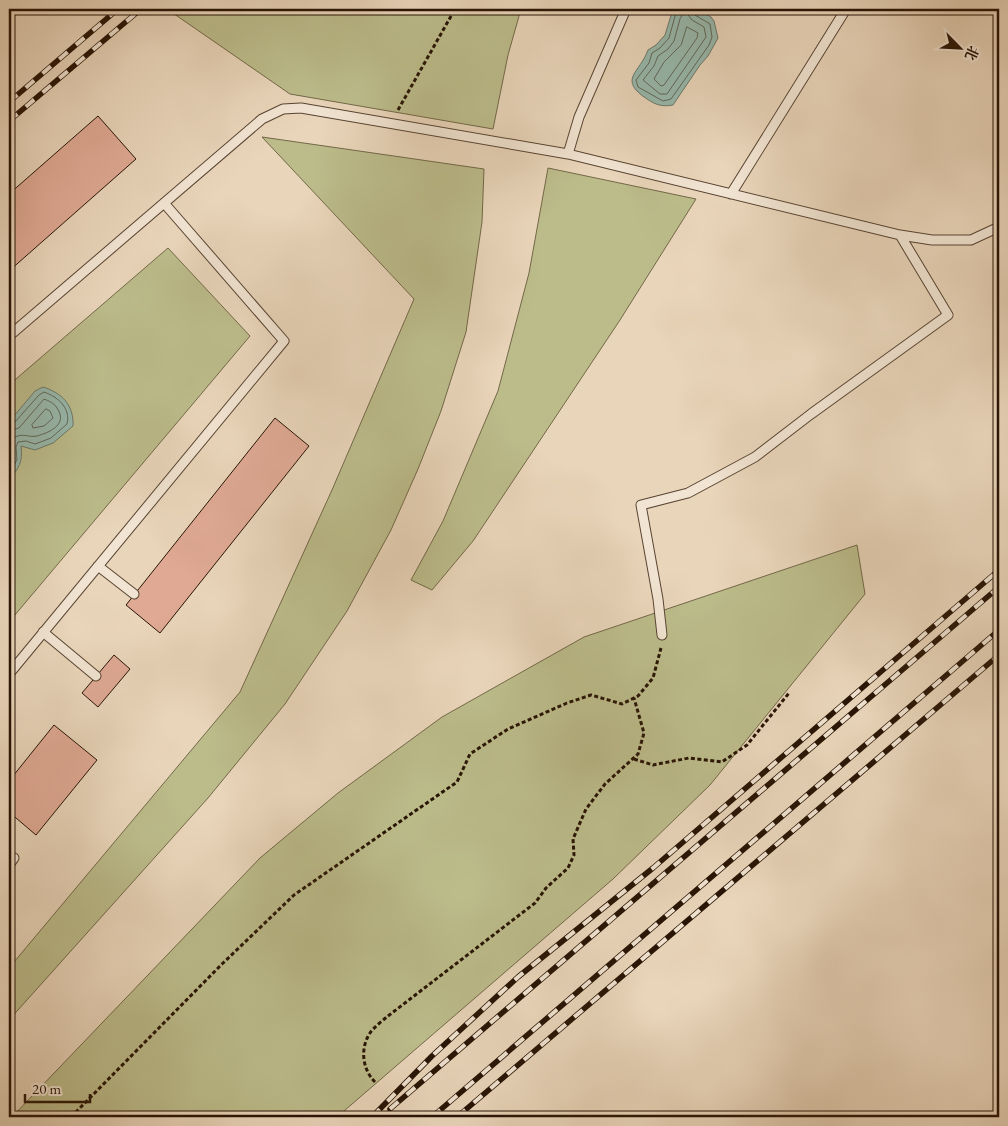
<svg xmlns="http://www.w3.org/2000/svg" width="1008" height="1126" viewBox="0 0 1008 1126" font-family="'EB Garamond','Noto Serif SC',serif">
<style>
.green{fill:#bcbc8b;stroke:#726848}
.water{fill:#97b9ad;stroke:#6b776a}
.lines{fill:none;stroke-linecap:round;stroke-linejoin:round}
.shore{stroke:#606659;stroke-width:1}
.building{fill:#dfa994;stroke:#281405}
.lane-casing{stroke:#584432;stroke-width:11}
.path{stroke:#281405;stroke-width:3;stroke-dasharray:4 2.5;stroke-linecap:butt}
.lane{stroke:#f1e4d2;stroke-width:9}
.rail-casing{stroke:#281405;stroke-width:5.5}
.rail{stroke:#f1e4d2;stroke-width:4;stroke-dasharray:11;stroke-linecap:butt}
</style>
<rect width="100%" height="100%" fill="#e9d5ba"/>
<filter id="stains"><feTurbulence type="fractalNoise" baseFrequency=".004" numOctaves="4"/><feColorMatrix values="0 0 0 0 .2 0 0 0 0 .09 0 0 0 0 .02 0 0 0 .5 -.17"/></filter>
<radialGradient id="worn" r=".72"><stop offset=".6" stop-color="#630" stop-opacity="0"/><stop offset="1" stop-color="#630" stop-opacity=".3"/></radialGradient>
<!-- green -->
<path class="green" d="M 167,9 L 521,9 L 508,55 L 493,129 L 290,94 Z
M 262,137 L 484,169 L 482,222 L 466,332 L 441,411 L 418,469 L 391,530 L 347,611 L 285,704 L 208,798 L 9,1020 L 9,968 L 240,692 L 332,490 L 414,299 Z
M 548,168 L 696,199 L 620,320 L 473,541 L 432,590 L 411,580 L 443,521 L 498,391 L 529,273 Z
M 168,248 L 250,336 L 9,622 L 9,385 Z
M 857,545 L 865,594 L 710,785 L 613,879 L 337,1117 L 12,1117 L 260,858 L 338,793 L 442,717 L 584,637 Z"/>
<!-- water -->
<path class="water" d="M 673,9 L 697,9 L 711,17 L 714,21 L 718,38 L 708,56 L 700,65 L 673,105 C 662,107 656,105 647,99 C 617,79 640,73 648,50 L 656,45 L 665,35 Z
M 43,387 C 62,393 74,405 73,426 L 53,443 L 35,450 L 21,446 C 23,462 19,468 9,480 L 9,422 L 35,391 Z"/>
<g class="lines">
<!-- shore -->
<path class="shore" d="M 677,9 L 669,38 L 660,48 L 652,53 L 649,63 L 636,80 L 638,87 L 663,101 L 671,99 L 709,45 L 712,37 L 710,24 L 695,15 L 693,9
M 685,11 L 692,20 L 704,27 L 706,37 L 667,94 L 660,94 L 643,80 L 654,66 L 658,56 L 668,49 L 674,41 L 680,19 Z
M 687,27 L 698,33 L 697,38 L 664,85 L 661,86 L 654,79 L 664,62 L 681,45 Z
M 46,409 L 50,411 L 53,418 L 44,426 L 33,428 L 32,425 Z
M 9,425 L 14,423 L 39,395 L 44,392 C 58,397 71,408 67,424 L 51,438 L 35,444 L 26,441 L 18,442 L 16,447 L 17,460 L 9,473
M 9,431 L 19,428 L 44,399 C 49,401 54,403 57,408 C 68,424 51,432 37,436 C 29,438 22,432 14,438 C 6,446 14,455 9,463"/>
</g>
<!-- building -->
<path class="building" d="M 98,116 L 136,159 L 9,271 L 9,194 Z
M 275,418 L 309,446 L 160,633 L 126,605 Z
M 114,655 L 130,669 L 98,707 L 82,693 Z
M 54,725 L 97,760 L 36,835 L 9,812 L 9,781 Z"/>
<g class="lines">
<!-- lane casing -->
<g class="lane-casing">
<path id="lane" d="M 568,154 L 579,117 L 626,9
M 731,194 L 846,9
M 9,336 L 262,119 L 283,109 L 301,108 L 568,154 L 900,235 L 932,240 L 971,240 L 999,227
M 98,566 L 134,594
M 43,632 L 96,676
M 662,635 L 658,599 L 641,505 L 688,493 L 755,457 L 811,414 L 948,315 L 900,235
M 9,674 L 284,341 L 164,203
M 9,865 L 14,858"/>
</g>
<!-- path -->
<path class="path" d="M 398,110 L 455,9
M 634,759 L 653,765 L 689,758 L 722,762 L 747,745 L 789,693
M 375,1082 C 362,1069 360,1048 370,1033 C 374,1027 382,1021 388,1016 L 535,903 L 546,888 L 568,868 L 574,855 L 573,839 L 586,809 L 605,784 L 638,754 L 644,733 L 634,698
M 71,1117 L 222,964 L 294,895 L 457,782 L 470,754 L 508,729 L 567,703 L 591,695 L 622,704 L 638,696 L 653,678 L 661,648"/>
<!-- lane -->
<use href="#lane" class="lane"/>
<!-- rail casing -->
<g class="rail-casing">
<path id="rail" d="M 9,102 L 118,9
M 9,121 L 141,9
M 390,1109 L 999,587
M 372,1117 L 432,1056 L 518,977 L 653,868 L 999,570
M 432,1117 L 999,630
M 457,1117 L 999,655"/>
</g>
<!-- rail -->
<use href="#rail" class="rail"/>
</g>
<!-- margin -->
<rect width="1008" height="1126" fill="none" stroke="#e9d5ba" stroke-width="30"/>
<rect x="10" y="10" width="988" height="1106" fill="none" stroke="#281405" stroke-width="2.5"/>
<rect x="15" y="15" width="978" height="1096" fill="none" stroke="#281405"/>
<!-- north arrow -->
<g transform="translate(960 48) rotate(114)" stroke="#f1e4d2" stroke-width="4" paint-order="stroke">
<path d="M0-4L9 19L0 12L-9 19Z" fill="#281405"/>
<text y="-8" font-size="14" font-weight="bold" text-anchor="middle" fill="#281405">北</text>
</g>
<!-- scale -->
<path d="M25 1094v8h65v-8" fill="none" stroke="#281405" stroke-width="2.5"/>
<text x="32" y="1094" font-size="15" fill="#281405" stroke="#f1e4d2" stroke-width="4" paint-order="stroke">20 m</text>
<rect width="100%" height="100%" filter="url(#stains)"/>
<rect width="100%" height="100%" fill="url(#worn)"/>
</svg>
